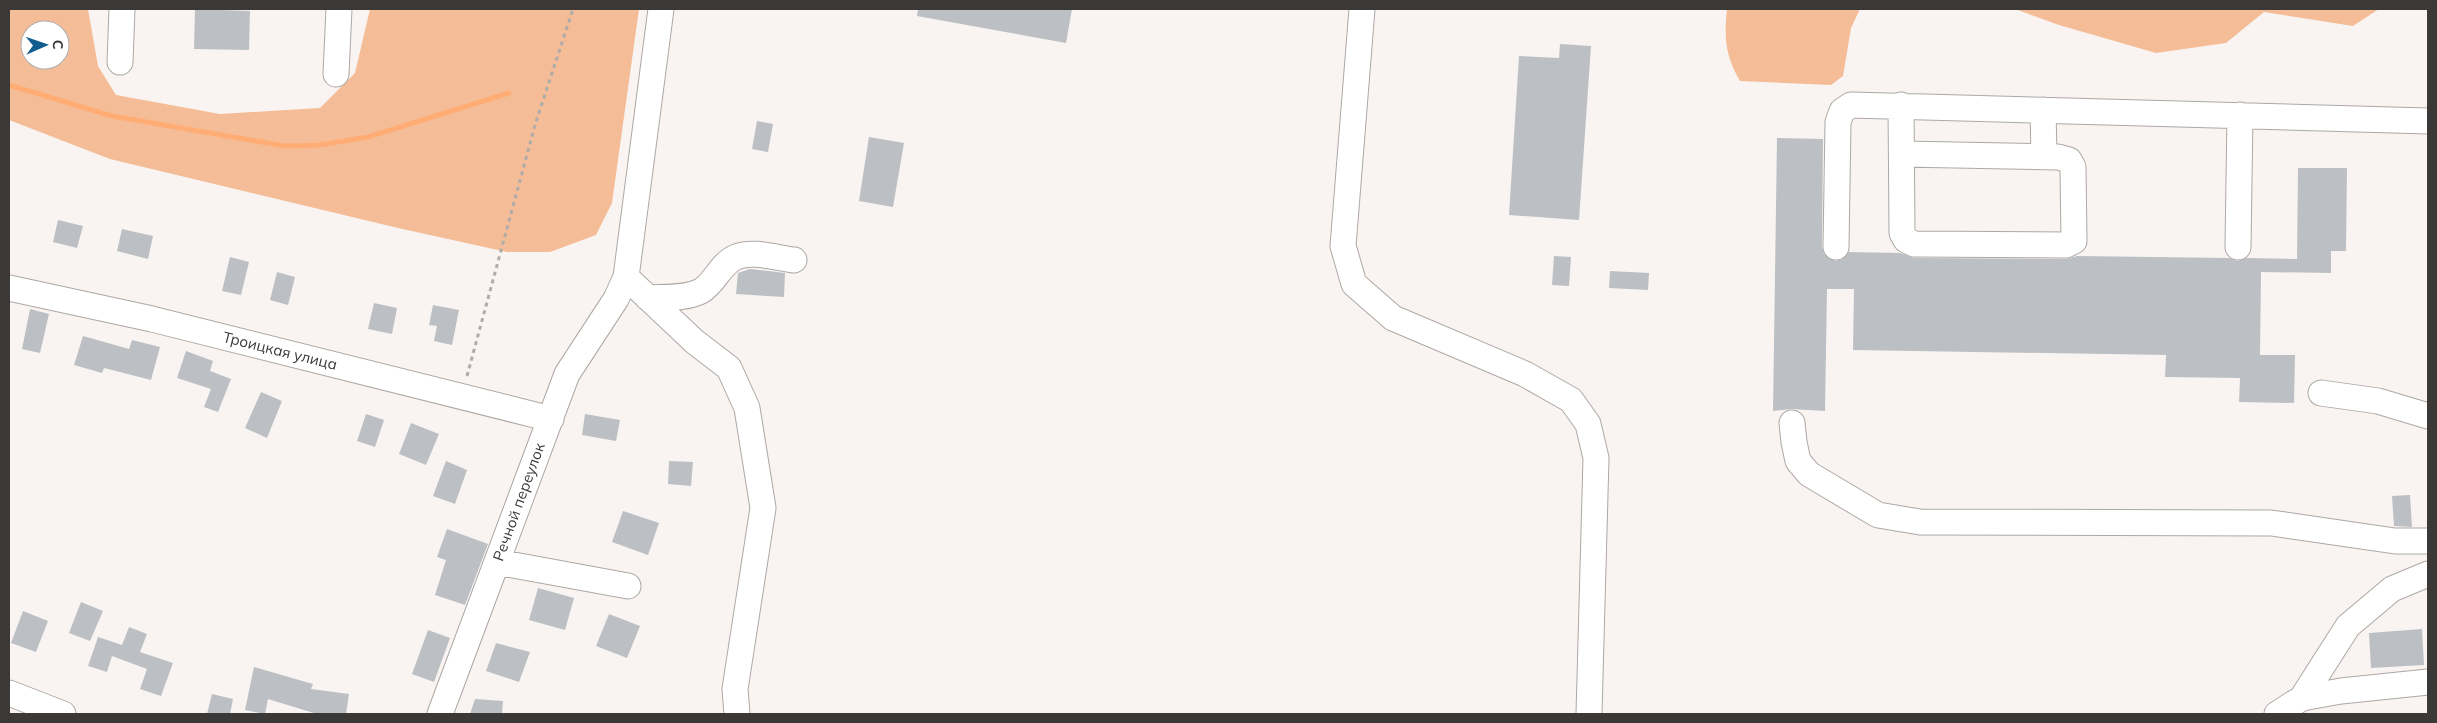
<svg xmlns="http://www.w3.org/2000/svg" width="2437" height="723" viewBox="0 0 2437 723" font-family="Mulish,sans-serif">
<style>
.green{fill:#f4bd98;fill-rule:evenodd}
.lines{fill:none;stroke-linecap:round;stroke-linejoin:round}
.stream{stroke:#ffad74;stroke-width:5}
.building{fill:#bcc0c4}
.minor-casing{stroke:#ada8a5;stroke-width:27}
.path{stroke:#afaba8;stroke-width:3;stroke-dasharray:4 4;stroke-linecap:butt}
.minor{stroke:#fff;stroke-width:25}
.labels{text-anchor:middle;stroke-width:4;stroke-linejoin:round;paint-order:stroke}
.street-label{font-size:15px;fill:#3b3937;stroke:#fff}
</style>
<rect width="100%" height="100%" fill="#f9f4f1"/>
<!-- green -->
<path class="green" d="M 9,9 L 88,9 L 98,66 L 116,95 L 220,114 L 320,108 L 355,73 L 370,9 L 639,9 L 612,203 L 596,235 L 550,252 L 507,252 L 398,228 L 110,159 L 9,120 ZM 30,30 L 60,30 L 60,60 L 30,60 Z
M 1727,9 L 1860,9 L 1851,28 L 1843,76 L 1831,85 L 1740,81 C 1725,56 1724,37 1727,9 Z
M 2015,9 L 2379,9 L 2353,26 L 2264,12 L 2226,43 L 2156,53 L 2059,25 Z"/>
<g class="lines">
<!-- stream -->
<path class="stream" d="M 9,85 L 112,116 L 285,146 L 320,145 L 368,137 L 509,93"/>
</g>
<!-- building -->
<path class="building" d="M 195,9 L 250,11 L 249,50 L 194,49 Z
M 918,9 L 1072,9 L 1066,43 L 917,16 Z
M 1560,44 L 1591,46 L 1579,220 L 1509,215 L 1519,56 L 1559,58 Z
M 757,121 L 773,124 L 768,152 L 752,149 Z
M 869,137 L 904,143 L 893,207 L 859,201 Z
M 1777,138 L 1823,139 L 1822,247 L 1824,254 L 1835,261 L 1843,259 L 1849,252 L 1900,253 L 1914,258 L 2066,259 L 2077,256 L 2229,258 L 2237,261 L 2247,258 L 2297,259 L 2298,168 L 2347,168 L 2346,251 L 2331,251 L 2331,273 L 2261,272 L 2260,355 L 2295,355 L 2294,403 L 2239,402 L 2240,378 L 2165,377 L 2166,355 L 1853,350 L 1854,289 L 1827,289 L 1825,411 L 1791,409 L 1773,411 Z
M 58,220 L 83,226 L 77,248 L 53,242 Z
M 122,229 L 153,236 L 148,259 L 117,251 Z
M 1554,256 L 1571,257 L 1569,286 L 1552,285 Z
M 230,257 L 249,262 L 241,295 L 222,291 Z
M 750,269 L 785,273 L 784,297 L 736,294 L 738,273 Z
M 1610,271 L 1649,273 L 1648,290 L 1609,288 Z
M 277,272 L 295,277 L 288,305 L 270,300 Z
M 374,303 L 397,308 L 392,334 L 368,329 Z
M 433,305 L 459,310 L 452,345 L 434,341 L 437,326 L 429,325 Z
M 30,309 L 49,314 L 40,353 L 22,349 Z
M 83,336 L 129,349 L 132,340 L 160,347 L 151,380 L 104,368 L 102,373 L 74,365 Z
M 186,351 L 213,361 L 210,371 L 231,379 L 218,412 L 204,407 L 211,389 L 177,378 Z
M 261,392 L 282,401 L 267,438 L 245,428 Z
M 366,414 L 384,420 L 375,447 L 357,441 Z
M 585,414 L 620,420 L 616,441 L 582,435 Z
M 411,423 L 439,434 L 426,465 L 399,454 Z
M 446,461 L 467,470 L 455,504 L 433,496 Z
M 669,461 L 693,462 L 691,486 L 668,484 Z
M 2410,495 L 2412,527 L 2394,526 L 2392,496 Z
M 623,511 L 659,523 L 648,555 L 612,542 Z
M 447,529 L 488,544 L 465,605 L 435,595 L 446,560 L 437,557 Z
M 538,588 L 574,598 L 565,630 L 529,620 Z
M 81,602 L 103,611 L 90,641 L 69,633 Z
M 23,611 L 48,621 L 36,652 L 11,643 Z
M 609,614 L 640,626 L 627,658 L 596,646 Z
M 129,627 L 147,634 L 140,652 L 173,663 L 161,696 L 140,689 L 147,669 L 112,656 L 107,672 L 88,666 L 98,637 L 122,645 Z
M 2422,629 L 2424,665 L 2371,668 L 2369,633 Z
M 428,630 L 450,638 L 434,682 L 412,674 Z
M 496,643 L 530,652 L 519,682 L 486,671 Z
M 254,667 L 313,684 L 311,689 L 349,694 L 346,714 L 317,714 L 268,699 L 265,714 L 245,710 Z
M 212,694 L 233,699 L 230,714 L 207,714 Z
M 475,699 L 503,701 L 502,714 L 470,714 Z"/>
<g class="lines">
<!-- minor casing -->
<g class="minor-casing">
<path id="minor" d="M 1362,9 L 1343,246 L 1354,284 L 1393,318 L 1525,374 L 1571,400 L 1588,424 L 1596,458 L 1589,714
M 120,62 L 122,9
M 336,74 L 339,9
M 1901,105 L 1902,233 L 1906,240 L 1914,244 L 2066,245 L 2074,241 L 2073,167 L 2069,160 L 2058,157 L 1902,154
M 2043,110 L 2044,156
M 1836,247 L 1838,122 L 1842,111 L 1851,105 L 2428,121
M 2238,247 L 2240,115
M 626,277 L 695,342 L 729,368 L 747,408 L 763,508 L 735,689 L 737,714
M 9,288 L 152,319 L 551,419
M 648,298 C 663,297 686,299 701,291 C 715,283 720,264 736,257 C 752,250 777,258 794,260
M 2321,393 L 2378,401 L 2428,416
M 1792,423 L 1794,442 L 1798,461 L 1809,474 L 1878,515 L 1920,522 L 2271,523 L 2395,541 L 2428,541
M 497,562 L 628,586
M 9,693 L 63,714
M 2302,698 L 2348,626 L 2392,589 L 2428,574
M 440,714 L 567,374 L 616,299 L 626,277 L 661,9
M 2277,714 L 2302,698 L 2341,691 L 2428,682"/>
</g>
<!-- path -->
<path class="path" d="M 467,376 L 535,125 L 573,9"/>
<!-- minor -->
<use href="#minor" class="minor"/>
</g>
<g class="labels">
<!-- street labels -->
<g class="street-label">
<text transform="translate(280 351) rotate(14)" y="5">Троицкая улица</text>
<text transform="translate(519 502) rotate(-70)" y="5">Речной переулок</text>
</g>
</g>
<!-- border -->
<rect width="2437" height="723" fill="none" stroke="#3b3937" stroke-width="20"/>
<!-- north arrow -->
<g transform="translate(45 45) rotate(88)"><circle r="24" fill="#ffffff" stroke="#b1b0af"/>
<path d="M0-4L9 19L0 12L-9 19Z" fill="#115d90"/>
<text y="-8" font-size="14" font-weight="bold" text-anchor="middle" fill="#3b3937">С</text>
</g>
</svg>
